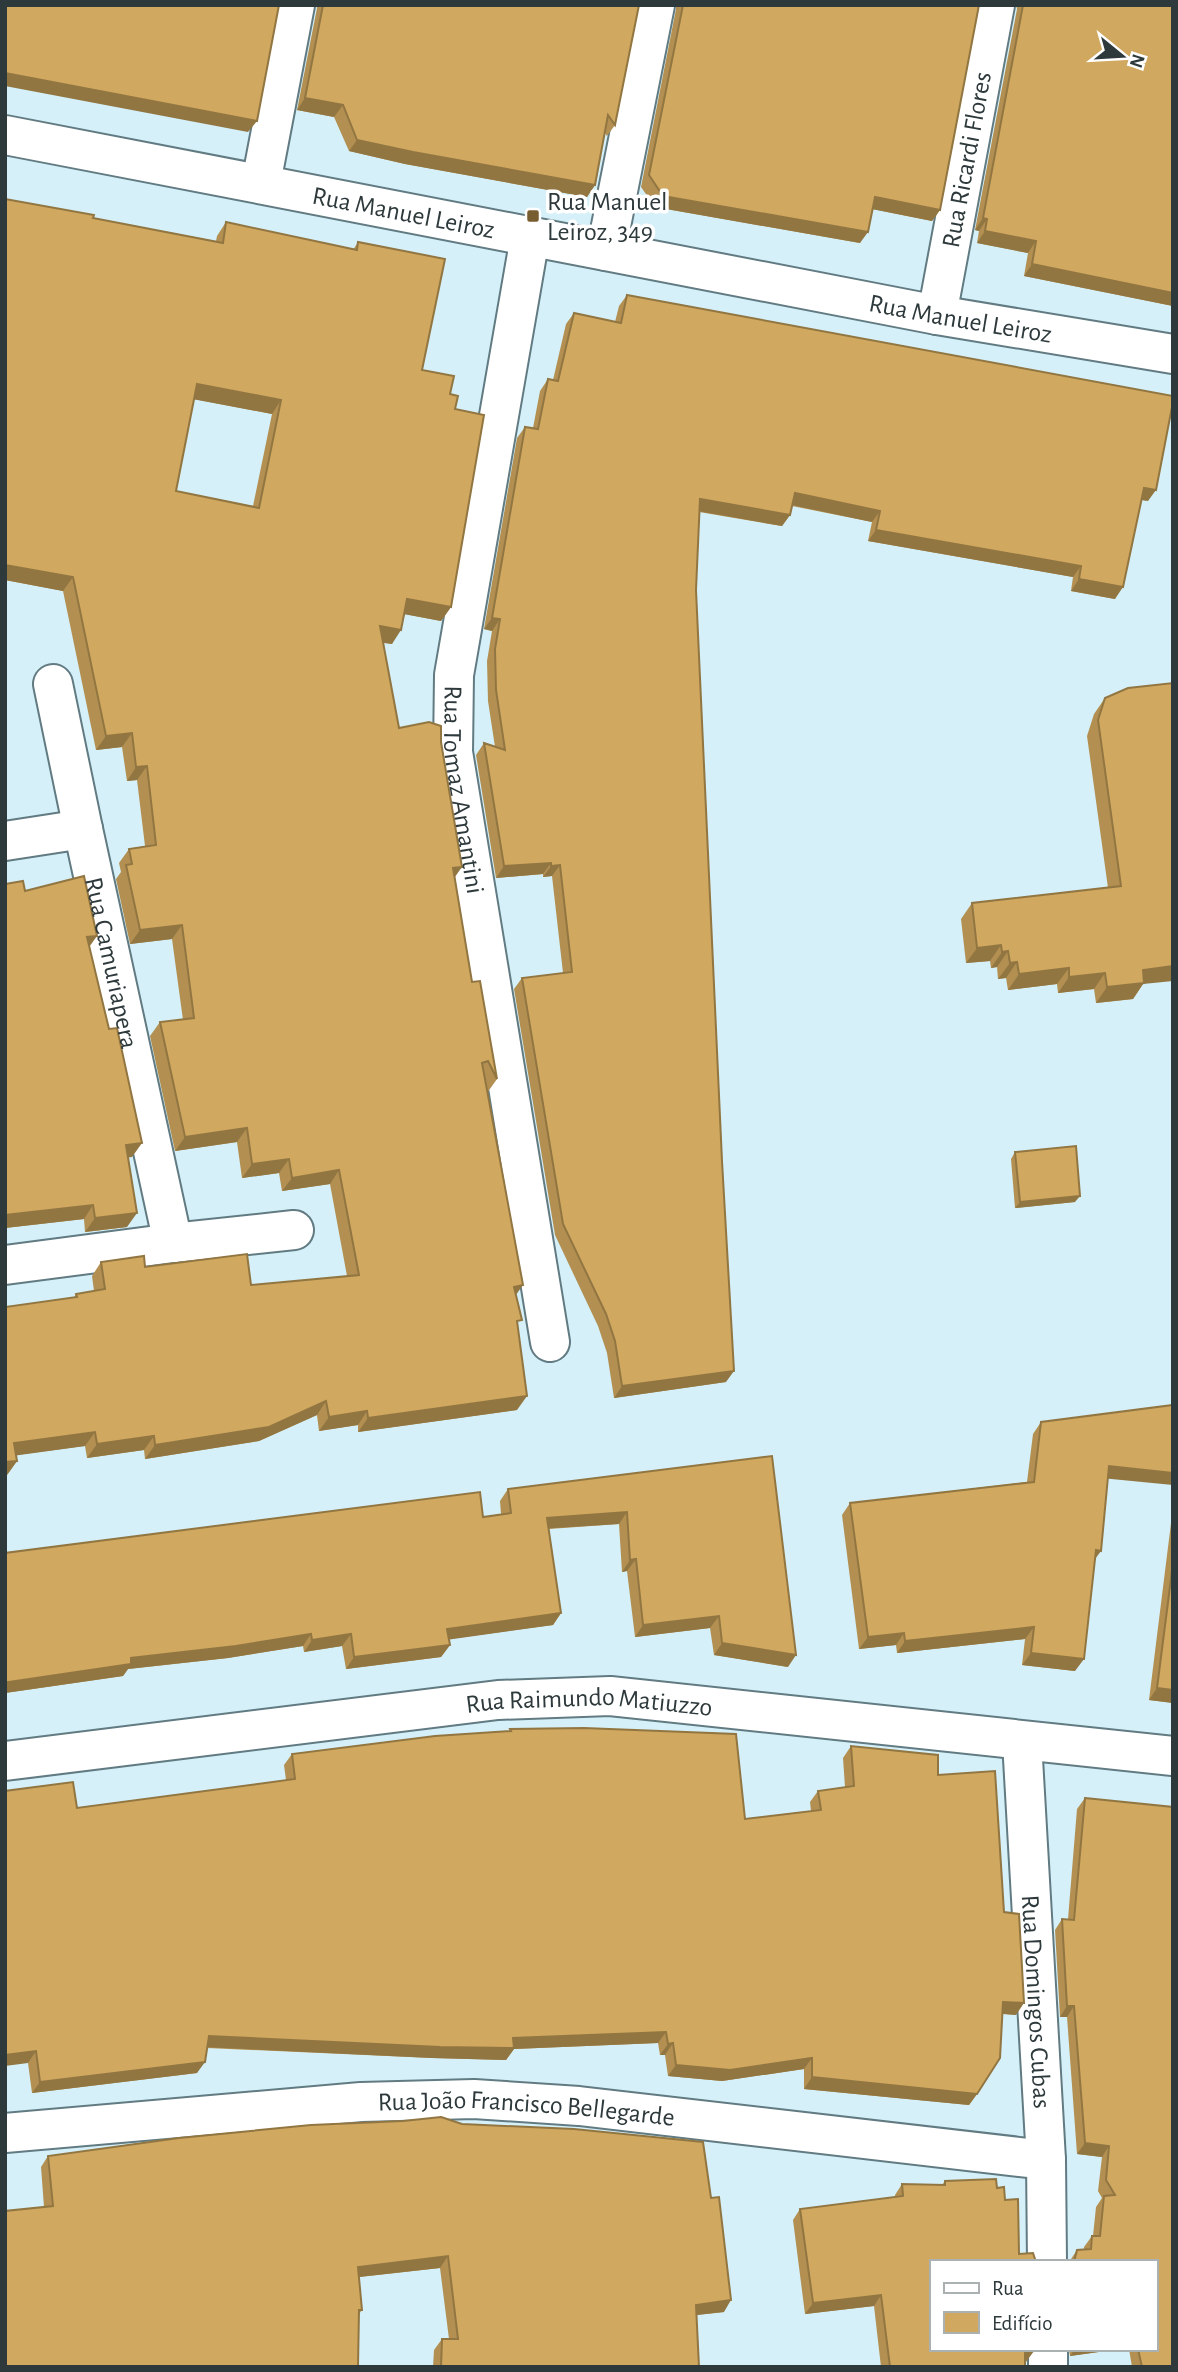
<svg xmlns="http://www.w3.org/2000/svg" width="1178" height="2372" viewBox="0 0 1178 2372" font-family="'Alegreya Sans',sans-serif">
<style>
.lines{fill:none;stroke-linecap:round;stroke-linejoin:round}
.minor-casing{stroke:#627b82;stroke-width:42}
.minor{stroke:#fff;stroke-width:38}
.wall{fill:#b39052;fill-rule:evenodd}
.shaded-wall{fill:#927642}
.building{fill:#d0a85f;stroke:#927642;stroke-width:2;fill-rule:evenodd}
.poi-dot{fill:#775d2f;stroke:#fff;stroke-width:2.5}
.labels{text-anchor:middle;stroke-width:7;stroke-linejoin:round;paint-order:stroke}
.street-label{font-size:26px;fill:#2e393c;stroke:#fff}
.poi-label{font-size:26px;fill:#2e393c;stroke:#fff;text-anchor:start}
</style>
<rect width="100%" height="100%" fill="#d5f0f8"/>
<g class="lines">
<!-- minor casing -->
<g class="minor-casing">
<g id="minor">
<path id="s1" d="M 5,135 L 937,315 L 1173,354"/>
<path d="M 261,183 L 295,5"/>
<path id="s2" d="M 530,237 L 454,675 L 453,752 L 550,1342"/>
<path d="M 606,251 L 655,5"/>
<path id="s3" d="M 937,315 L 995,5"/>
<path id="s4" d="M 53,684 L 83,829 L 173,1243"/>
<path d="M 5,841 L 83,829"/>
<path d="M 5,1265 L 173,1243 L 294,1230"/>
<path id="s5" d="M 1022,1741 L 1046,2160 L 1047,2262"/>
<path id="s6" d="M 5,1761 L 498,1700 L 610,1696 L 1173,1756"/>
<path id="s7" d="M 5,2133 L 361,2102 L 474,2099 L 579,2106 L 1046,2160"/>
<path d="M 1048,2349 L 1048,2367"/>
</g>
</g>
<!-- minor -->
<use href="#minor" class="minor"/>
</g>
<!-- wall -->
<path class="wall" d="M 316,5 L 639,5 L 615,125 L 607,136 L 605,133 L 595,185 L 587,197 L 405,164 L 349,151 L 334,117 L 297,110 L 317,8 Z
M 676,5 L 979,5 L 940,210 L 932,221 L 872,209 L 860,243 L 655,207 L 641,187 L 676,9 Z
M 1016,5 L 1173,5 L 1173,306 L 1024,276 L 1028,253 L 977,243 L 979,231 L 975,230 L 1017,9 Z
M 5,199 L 93,218 L 216,241 L 217,236 L 226,222 L 353,250 L 358,242 L 422,370 L 450,394 L 455,409 L 451,607 L 441,621 L 405,614 L 392,644 L 383,643 L 399,728 L 441,742 L 455,877 L 472,982 L 497,1079 L 487,1093 L 516,1295 L 518,1326 L 517,1410 L 358,1432 L 358,1425 L 319,1431 L 317,1415 L 259,1441 L 145,1459 L 144,1450 L 87,1458 L 85,1446 L 16,1455 L 17,1461 L 7,1475 L 74,1298 L 76,1294 L 94,1291 L 92,1276 L 101,1262 L 145,1267 L 251,1285 L 347,1276 L 330,1184 L 282,1191 L 279,1173 L 242,1178 L 237,1142 L 175,1151 L 150,1036 L 160,1022 L 183,1020 L 172,939 L 130,944 L 116,879 L 121,872 L 119,863 L 129,849 L 145,846 L 137,780 L 127,781 L 122,747 L 96,750 L 63,591 L 5,580 ZM 194,399 L 272,414 L 253,506 L 176,491 Z
M 627,295 L 1148,501 L 1142,500 L 1115,599 L 1071,591 L 1073,577 L 868,541 L 872,522 L 792,506 L 790,515 L 782,526 L 699,512 L 696,590 L 726,1382 L 614,1398 L 607,1353 L 598,1326 L 555,1235 L 514,989 L 522,978 L 563,973 L 552,876 L 543,877 L 543,874 L 496,878 L 476,755 L 484,743 L 495,747 L 488,701 L 487,661 L 492,631 L 484,629 L 517,438 L 525,427 L 533,428 L 540,391 L 548,379 L 553,380 L 566,324 L 574,313 L 615,322 L 619,306 Z
M 1105,698 L 1143,984 L 1133,999 L 1096,1003 L 1094,989 L 1058,993 L 1057,984 L 1008,990 L 1006,978 L 998,979 L 997,967 L 991,968 L 990,961 L 966,963 L 961,919 L 972,903 L 1108,888 L 1087,736 L 1094,714 Z
M 5,884 L 25,891 L 89,947 L 132,1157 L 128,1157 L 127,1227 L 85,1232 L 84,1219 L 5,1228 Z
M 1015,1152 L 1075,1202 L 1015,1208 L 1011,1159 Z
M 1041,1422 L 1108,1479 L 1075,1671 L 1022,1665 L 1025,1639 L 897,1653 L 896,1645 L 859,1649 L 842,1515 L 850,1503 L 1027,1482 L 1033,1434 Z
M 772,1456 L 788,1667 L 714,1655 L 710,1628 L 635,1637 L 627,1571 L 622,1572 L 619,1524 L 549,1529 L 561,1613 L 553,1625 L 449,1639 L 450,1645 L 441,1657 L 346,1669 L 342,1646 L 304,1652 L 303,1646 L 228,1658 L 128,1669 L 123,1676 L 5,1693 L 483,1517 L 501,1514 L 500,1501 L 508,1489 Z
M 1173,1507 L 1173,1703 L 1149,1700 Z
M 510,1729 L 745,1819 L 811,1811 L 810,1802 L 818,1791 L 845,1787 L 843,1758 L 851,1746 L 938,1775 L 1004,1912 L 1016,2015 L 1002,2014 L 977,2094 L 969,2105 L 804,2089 L 804,2069 L 722,2081 L 668,2076 L 665,2055 L 660,2055 L 658,2043 L 514,2049 L 506,2060 L 432,2058 L 207,2048 L 197,2073 L 32,2093 L 28,2063 L 77,1808 L 286,1780 L 284,1765 L 292,1754 L 509,1731 Z
M 1085,1798 L 1173,2367 L 1132,2367 L 1129,2349 L 1155,2349 L 1155,2262 L 1069,2262 L 1077,2250 L 1084,2250 L 1084,2247 L 1092,2236 L 1093,2236 L 1096,2207 L 1102,2198 L 1098,2191 L 1102,2157 L 1077,2154 L 1067,2017 L 1060,2017 L 1055,1930 L 1062,1919 L 1068,1919 L 1077,1809 Z
M 48,2156 L 724,2312 L 696,2315 L 699,2367 L 433,2367 L 434,2350 L 442,2339 L 449,2339 L 440,2268 L 359,2277 L 362,2310 L 359,2314 L 44,2207 L 41,2167 Z
M 945,2181 L 997,2188 L 1005,2200 L 1019,2254 L 1026,2362 L 1025,2362 L 1025,2367 L 881,2367 L 874,2306 L 805,2314 L 793,2220 L 800,2209 L 895,2197 L 895,2195 L 902,2184 L 942,2185 Z
M 1069,2349 L 1120,2349 L 1070,2356 Z"/>
<!-- shaded-wall -->
<path class="shaded-wall" d="M 5,73 L 257,121 L 248,132 L 5,86 Z
M 305,98 L 343,105 L 334,117 L 297,110 Z
M 357,140 L 595,185 L 587,197 L 405,164 L 349,151 Z
M 663,196 L 868,232 L 860,243 L 655,207 Z
M 875,197 L 940,210 L 932,221 L 867,208 Z
M 983,218 L 987,219 L 979,231 L 975,230 Z
M 985,231 L 1036,241 L 1028,253 L 977,243 Z
M 1032,264 L 1173,293 L 1173,306 L 1024,276 Z
M 197,384 L 281,400 L 272,414 L 187,398 Z
M 1144,488 L 1156,490 L 1148,501 L 1136,499 Z
M 795,493 L 880,511 L 872,522 L 787,504 Z
M 700,499 L 790,515 L 782,526 L 692,510 Z
M 876,530 L 1081,566 L 1073,577 L 868,541 Z
M 5,565 L 73,577 L 63,591 L 5,580 Z
M 1079,579 L 1123,587 L 1115,599 L 1071,591 Z
M 407,599 L 451,607 L 441,621 L 398,613 Z
M 492,618 L 500,619 L 492,631 L 484,629 Z
M 380,626 L 401,630 L 392,644 L 370,640 Z
M 132,733 L 122,747 L 96,750 L 106,736 Z
M 147,766 L 137,780 L 127,781 L 136,767 Z
M 551,863 L 543,874 L 496,878 L 504,866 Z
M 560,865 L 552,876 L 543,877 L 551,866 Z
M 462,867 L 452,881 L 453,868 Z
M 182,925 L 172,939 L 130,944 L 140,930 Z
M 97,936 L 87,950 L 87,937 Z
M 1001,945 L 990,961 L 966,963 L 977,948 Z
M 1008,951 L 997,967 L 991,968 L 1002,952 Z
M 1017,962 L 1006,978 L 998,979 L 1010,963 Z
M 1173,966 L 1173,981 L 1143,984 L 1133,999 L 1096,1003 L 1107,987 L 1143,970 Z
M 1069,968 L 1057,984 L 1008,990 L 1019,974 Z
M 1105,973 L 1094,989 L 1058,993 L 1069,977 Z
M 247,1128 L 237,1142 L 175,1151 L 185,1137 Z
M 142,1143 L 132,1157 L 116,1159 L 126,1145 Z
M 289,1159 L 279,1173 L 242,1178 L 252,1164 Z
M 339,1170 L 330,1184 L 282,1191 L 292,1178 Z
M 1080,1196 L 1075,1202 L 1015,1208 L 1020,1202 Z
M 93,1205 L 84,1219 L 5,1228 L 5,1215 Z
M 137,1213 L 127,1227 L 85,1232 L 95,1218 Z
M 523,1285 L 513,1299 L 514,1287 Z
M 734,1371 L 726,1382 L 614,1398 L 622,1386 Z
M 527,1396 L 517,1410 L 358,1432 L 368,1418 Z
M 326,1401 L 317,1415 L 259,1441 L 145,1459 L 155,1445 Z
M 367,1411 L 358,1425 L 319,1431 L 329,1417 Z
M 95,1432 L 85,1446 L 5,1457 L 14,1443 Z
M 154,1436 L 144,1450 L 87,1458 L 97,1444 Z
M 17,1461 L 7,1475 L 5,1475 L 5,1462 Z
M 1109,1466 L 1173,1473 L 1173,1485 L 1101,1478 Z
M 627,1512 L 619,1524 L 539,1529 L 547,1518 Z
M 1096,1550 L 1101,1551 L 1092,1563 Z
M 636,1559 L 627,1571 L 622,1572 L 630,1560 Z
M 561,1613 L 553,1625 L 439,1641 L 447,1629 Z
M 719,1616 L 710,1628 L 635,1637 L 643,1625 Z
M 1034,1627 L 1025,1639 L 897,1653 L 905,1641 Z
M 904,1633 L 896,1645 L 859,1649 L 868,1637 Z
M 311,1634 L 303,1646 L 228,1658 L 128,1669 L 123,1676 L 5,1693 L 5,1684 L 8,1682 L 131,1658 Z
M 351,1634 L 342,1646 L 304,1652 L 312,1640 Z
M 722,1643 L 796,1655 L 788,1667 L 714,1655 Z
M 450,1645 L 441,1657 L 346,1669 L 354,1657 Z
M 1031,1653 L 1084,1659 L 1075,1671 L 1022,1665 Z
M 1157,1688 L 1173,1690 L 1173,1703 L 1149,1700 Z
M 1003,2002 L 1024,2003 L 1016,2015 L 995,2013 Z
M 1067,2006 L 1074,2006 L 1067,2017 L 1060,2017 Z
M 666,2032 L 658,2043 L 514,2049 L 506,2060 L 432,2058 L 202,2047 L 209,2036 L 513,2038 Z
M 673,2043 L 665,2055 L 660,2055 L 668,2044 Z
M 36,2051 L 28,2063 L 5,2066 L 5,2055 Z
M 812,2058 L 804,2069 L 722,2081 L 668,2076 L 676,2065 Z
M 205,2062 L 197,2073 L 32,2093 L 40,2082 Z
M 812,2077 L 977,2094 L 969,2105 L 804,2089 Z
M 1085,2143 L 1109,2146 L 1102,2157 L 1077,2154 Z
M 448,2256 L 440,2268 L 350,2278 L 358,2267 Z
M 881,2295 L 874,2306 L 805,2314 L 813,2303 Z
M 731,2300 L 724,2312 L 688,2316 L 696,2305 Z
M 1075,2349 L 1120,2349 L 1070,2356 Z
M 1034,2351 L 1026,2362 L 1018,2364 L 1025,2353 Z"/>
<!-- building -->
<path class="building" d="M 5,5 L 279,5 L 257,121 L 5,73 Z
M 323,5 L 639,5 L 615,125 L 608,115 L 595,185 L 413,152 L 357,140 L 343,105 L 305,98 Z
M 683,5 L 979,5 L 940,210 L 875,197 L 868,232 L 663,196 L 649,175 Z
M 1023,5 L 1173,5 L 1173,293 L 1032,264 L 1036,241 L 985,231 L 987,219 L 983,218 Z
M 5,199 L 94,215 L 93,218 L 223,243 L 226,222 L 357,250 L 358,242 L 445,259 L 422,370 L 454,376 L 450,394 L 458,396 L 455,409 L 484,415 L 451,607 L 407,599 L 401,630 L 380,626 L 399,728 L 429,722 L 441,726 L 441,742 L 462,867 L 453,868 L 472,982 L 480,981 L 497,1079 L 488,1061 L 482,1063 L 523,1285 L 514,1287 L 522,1320 L 517,1321 L 527,1396 L 368,1418 L 367,1411 L 329,1417 L 326,1401 L 269,1427 L 155,1445 L 154,1436 L 97,1444 L 95,1432 L 14,1443 L 17,1461 L 5,1462 L 5,1307 L 77,1297 L 76,1294 L 105,1289 L 101,1262 L 144,1256 L 145,1267 L 247,1254 L 251,1285 L 359,1275 L 339,1170 L 292,1178 L 289,1159 L 252,1164 L 247,1128 L 185,1137 L 160,1022 L 194,1018 L 182,925 L 140,930 L 126,865 L 132,864 L 129,849 L 156,845 L 147,766 L 136,767 L 132,733 L 106,736 L 73,577 L 5,565 ZM 197,384 L 281,400 L 259,508 L 176,491 Z
M 627,295 L 1173,396 L 1173,402 L 1156,490 L 1144,488 L 1123,587 L 1079,579 L 1081,566 L 876,530 L 880,511 L 795,493 L 790,515 L 700,499 L 696,590 L 722,1161 L 734,1371 L 622,1386 L 615,1341 L 606,1314 L 563,1224 L 522,978 L 572,972 L 560,865 L 551,866 L 551,863 L 504,866 L 484,743 L 505,750 L 496,690 L 495,649 L 500,619 L 492,618 L 525,427 L 538,429 L 548,379 L 558,381 L 574,313 L 621,323 Z
M 1173,683 L 1173,966 L 1143,970 L 1144,983 L 1107,987 L 1105,973 L 1069,977 L 1069,968 L 1019,974 L 1017,962 L 1010,963 L 1008,951 L 1002,952 L 1001,945 L 977,948 L 972,903 L 1121,886 L 1098,720 L 1105,698 L 1128,688 Z
M 84,876 L 97,936 L 87,937 L 109,1029 L 117,1028 L 142,1143 L 126,1145 L 137,1213 L 95,1218 L 93,1205 L 5,1215 L 5,884 L 23,881 L 25,891 Z
M 1076,1146 L 1080,1196 L 1020,1202 L 1015,1152 Z
M 1173,1405 L 1173,1473 L 1109,1466 L 1101,1551 L 1096,1550 L 1084,1659 L 1031,1653 L 1034,1627 L 905,1641 L 904,1633 L 868,1637 L 850,1503 L 1034,1482 L 1041,1422 Z
M 772,1456 L 796,1655 L 722,1643 L 719,1616 L 643,1625 L 636,1559 L 630,1560 L 627,1512 L 547,1518 L 561,1613 L 447,1629 L 450,1645 L 354,1657 L 351,1634 L 312,1640 L 311,1634 L 236,1646 L 131,1658 L 131,1664 L 8,1682 L 8,1684 L 5,1684 L 5,1553 L 480,1492 L 483,1517 L 511,1513 L 508,1489 Z
M 1173,1563 L 1173,1690 L 1157,1688 Z
M 584,1728 L 736,1734 L 745,1819 L 821,1810 L 818,1791 L 854,1786 L 851,1746 L 938,1755 L 938,1775 L 995,1771 L 1004,1912 L 1019,1914 L 1024,2003 L 1003,2002 L 1000,2058 L 977,2094 L 812,2077 L 812,2058 L 730,2070 L 676,2065 L 673,2043 L 668,2044 L 666,2032 L 513,2038 L 514,2048 L 440,2047 L 209,2036 L 205,2062 L 40,2082 L 36,2051 L 5,2055 L 5,1791 L 73,1782 L 77,1808 L 295,1779 L 292,1754 L 435,1736 L 511,1731 L 510,1729 Z
M 1085,1798 L 1173,1807 L 1173,2367 L 1142,2367 L 1138,2349 L 1155,2349 L 1155,2262 L 1074,2262 L 1077,2250 L 1091,2249 L 1092,2236 L 1100,2236 L 1104,2196 L 1115,2195 L 1106,2180 L 1109,2146 L 1085,2143 L 1074,2006 L 1067,2006 L 1062,1919 L 1074,1920 Z
M 441,2117 L 462,2124 L 574,2129 L 703,2142 L 711,2198 L 719,2197 L 731,2300 L 696,2305 L 699,2367 L 441,2367 L 442,2339 L 458,2339 L 448,2256 L 358,2267 L 362,2310 L 359,2310 L 358,2367 L 5,2367 L 5,2211 L 53,2206 L 48,2156 L 179,2138 L 311,2125 L 403,2121 Z
M 996,2179 L 997,2188 L 1004,2187 L 1005,2200 L 1018,2199 L 1019,2254 L 1033,2253 L 1036,2262 L 931,2262 L 931,2349 L 1034,2349 L 1034,2351 L 1025,2353 L 1025,2367 L 890,2367 L 881,2295 L 813,2303 L 800,2209 L 903,2196 L 902,2184 L 945,2185 L 945,2181 Z"/>
<!-- markers -->
<rect class="poi-dot" x="526" y="209" width="14" height="14" rx="3.5"/>
<g class="labels">
<!-- street labels -->
<g class="street-label">
<text dy="9" stroke="none"><textPath href="#s3" startOffset="158">Rua Ricardi Flores</textPath></text>
<text dy="9" stroke="none"><textPath href="#s1" startOffset="406">Rua Manuel Leiroz</textPath></text>
<text dy="9" stroke="none"><textPath href="#s1" startOffset="973">Rua Manuel Leiroz</textPath></text>
<text dy="9" stroke="none"><textPath href="#s2" startOffset="560">Rua Tomaz Amantini</textPath></text>
<text dy="9" stroke="none"><textPath href="#s4" startOffset="285">Rua Camuriapera</textPath></text>
<text dy="9" stroke="none"><textPath href="#s6" startOffset="588">Rua Raimundo Matiuzzo</textPath></text>
<text dy="9" stroke="none"><textPath href="#s5" startOffset="261">Rua Domingos Cubas</textPath></text>
<text dy="9" stroke="none"><textPath href="#s7" startOffset="523">Rua João Francisco Bellegarde</textPath></text>
</g>
<!-- poi labels -->
<g class="poi-label">
<text x="547" y="210">Rua Manuel<tspan x="547" dy="30">Leiroz, 349</tspan></text>
</g>
</g>
<!-- border -->
<rect width="1178" height="2372" fill="none" stroke="#2e393c" stroke-width="14"/>
<!-- legend -->
<rect x="930" y="2260" width="228" height="91" fill="#ffffff" stroke="#abb0b1" stroke-width="2"/>
<rect x="944" y="2283" width="35" height="10" fill="#ffffff" stroke="#abb0b1" stroke-width="2"/>
<text x="992" y="2295" font-size="21" fill="#2e393c">Rua</text>
<rect x="944" y="2312" width="35" height="21" fill="#d0a85f" stroke="#abb0b1" stroke-width="2"/>
<text x="992" y="2330" font-size="21" fill="#2e393c">Edifício</text>
<!-- north arrow -->
<g transform="translate(1122 56) rotate(108)" stroke="#ffffff" stroke-width="5" paint-order="stroke">
<path d="M0-5L12 26L0 18L-12 26Z" fill="#2e393c"/>
<text y="-10" font-size="19" font-weight="bold" text-anchor="middle" fill="#2e393c">N</text>
</g>
</svg>
